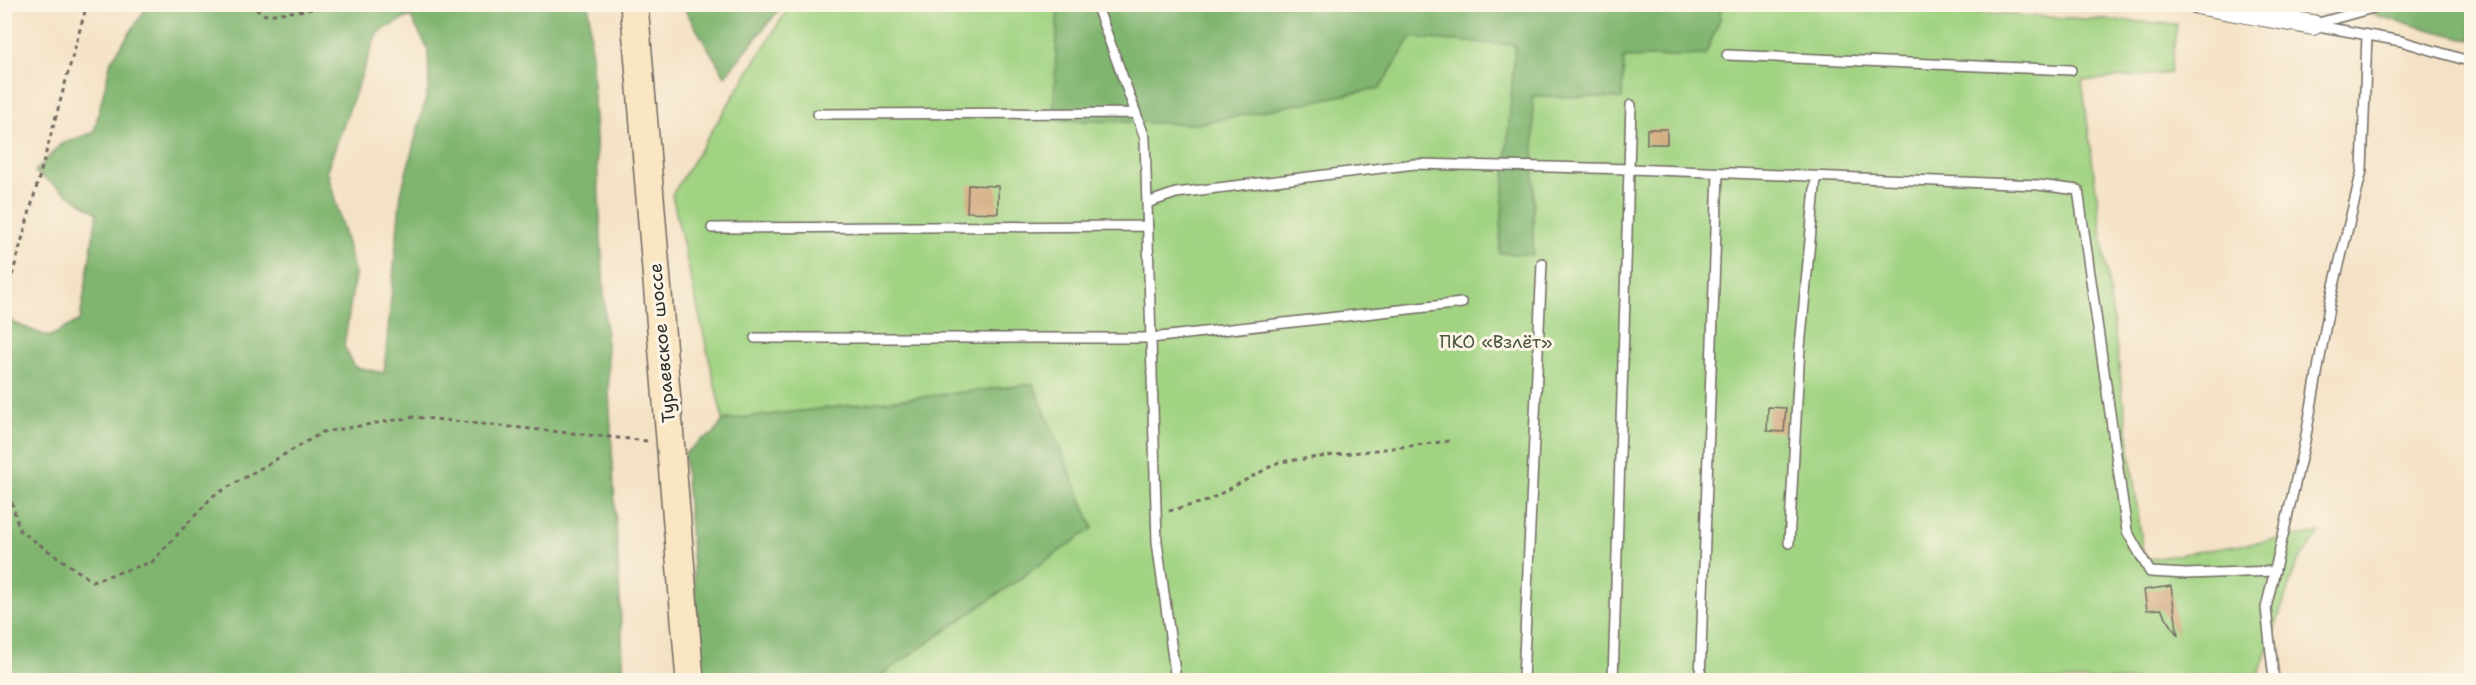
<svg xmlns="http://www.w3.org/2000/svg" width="2476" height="685" viewBox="0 0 2476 685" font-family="'Shantell Sans',sans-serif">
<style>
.green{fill:#a1d382;stroke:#667f56;stroke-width:1.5}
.forest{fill:#80b570;stroke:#56704e;stroke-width:1.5;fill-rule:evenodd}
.building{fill:#cea173}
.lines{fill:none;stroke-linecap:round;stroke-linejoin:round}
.service-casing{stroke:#716b61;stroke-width:12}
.minor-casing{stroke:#716b61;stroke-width:22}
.secondary-casing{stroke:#716b61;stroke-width:30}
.path{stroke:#716b61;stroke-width:3;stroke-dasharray:4.5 4.5;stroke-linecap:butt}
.service{stroke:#fff;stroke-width:9}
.minor{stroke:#fff;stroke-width:20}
.secondary{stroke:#fbe6c4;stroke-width:27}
.labels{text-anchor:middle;stroke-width:6;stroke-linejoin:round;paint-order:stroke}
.park-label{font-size:18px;fill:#485541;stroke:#fcf5e5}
.street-label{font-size:18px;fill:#2b2b2b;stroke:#fcf5e5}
</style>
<rect width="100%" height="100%" fill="#fcf5e5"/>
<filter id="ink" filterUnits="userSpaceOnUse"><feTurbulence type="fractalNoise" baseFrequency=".0167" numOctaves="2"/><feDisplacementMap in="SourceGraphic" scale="12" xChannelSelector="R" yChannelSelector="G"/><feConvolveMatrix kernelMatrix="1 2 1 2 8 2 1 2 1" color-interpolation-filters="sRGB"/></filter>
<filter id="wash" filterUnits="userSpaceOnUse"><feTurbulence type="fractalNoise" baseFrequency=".008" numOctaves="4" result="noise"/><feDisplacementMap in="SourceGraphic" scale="24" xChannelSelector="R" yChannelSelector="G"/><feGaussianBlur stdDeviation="1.35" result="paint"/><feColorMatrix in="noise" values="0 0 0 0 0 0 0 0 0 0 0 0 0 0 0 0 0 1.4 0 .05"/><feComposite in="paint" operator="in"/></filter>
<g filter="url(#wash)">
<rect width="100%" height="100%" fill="#f4e2c6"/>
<!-- green -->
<path class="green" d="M 1814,4 L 2177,24 L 2170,73 L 2082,81 L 2144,560 L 2320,533 L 2297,563 L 2257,680 L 868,680 L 1093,528 L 1033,384 L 723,420 L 672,195 L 790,5 Z"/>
<!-- forest -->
<path class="forest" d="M 149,4 L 589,5 L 624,680 L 5,680 L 5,314 L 14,323 L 49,337 L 80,320 L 97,213 L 35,172 L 60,145 L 94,132 L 111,61 ZM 410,16 L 428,49 L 429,86 L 401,193 L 384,373 L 355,367 L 344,346 L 355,274 L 327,170 L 377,33 Z
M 682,5 L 783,5 L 725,76 Z
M 1058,5 L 1721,5 L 1720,20 L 1705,55 L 1624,58 L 1622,98 L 1532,96 L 1534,129 L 1533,255 L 1499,253 L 1515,45 L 1411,38 L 1380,88 L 1197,124 L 1053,120 Z
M 2335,5 L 2471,5 L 2471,40 Z
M 1033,384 L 1093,528 L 874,680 L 702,680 L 684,454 L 701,440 L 714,434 L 723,420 Z"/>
<g id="blocks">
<!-- building -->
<path class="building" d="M 1647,129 L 1667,129 L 1667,144 L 1647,144 Z
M 968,185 L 998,186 L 998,213 L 967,212 Z
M 1768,407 L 1786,408 L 1784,432 L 1767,431 Z
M 2171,586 L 2178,636 L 2161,609 L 2147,610 L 2144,590 Z"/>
</g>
</g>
<g filter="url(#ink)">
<use href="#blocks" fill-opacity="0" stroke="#716b61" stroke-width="1.5"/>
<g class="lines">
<!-- service casing -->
<g class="service-casing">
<path id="service" d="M 1096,4 L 1145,138 L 1157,542 L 1176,680
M 2315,24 L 2387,4
M 2313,25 L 2401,41 L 2472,62
M 1727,55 L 2071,70
M 818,114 L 1135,113
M 1147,203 L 1176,193 L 1415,164 L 1631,169 L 2038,185 L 2078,190 L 2127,531 L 2150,572 L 2186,574 L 2275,571
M 712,228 L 1147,226
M 755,338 L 1151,338 L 1462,303
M 1789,543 L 1800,347 L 1816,177
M 1523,680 L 1542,263
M 1613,680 L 1631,105
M 1700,680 L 1718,173
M 2274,680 L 2266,608 L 2305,441 L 2330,302 L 2362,170 L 2367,35"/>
</g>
<!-- minor casing -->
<g class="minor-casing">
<path id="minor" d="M 2197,4 L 2313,25"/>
</g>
<!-- secondary casing -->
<g class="secondary-casing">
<path id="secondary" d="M 634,4 L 690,680"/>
</g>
<!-- path -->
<path class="path" d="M 248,4 L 265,15 L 355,4
M 4,329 L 10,283 L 87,4
M 4,476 L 20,531 L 92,581 L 152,562 L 213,496 L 323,432 L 414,417 L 648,441
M 1169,511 L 1207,501 L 1279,462 L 1449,441"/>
<!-- service -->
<use href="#service" class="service"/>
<!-- minor -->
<use href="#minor" class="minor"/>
<!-- secondary -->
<use href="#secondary" class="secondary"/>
</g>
</g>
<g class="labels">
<!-- park labels -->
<g class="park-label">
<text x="1496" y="348">ПКО «Взлёт»</text>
</g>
<!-- street labels -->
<g class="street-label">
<text transform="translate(662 343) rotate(-95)" y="6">Тураевское шоссе</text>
</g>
</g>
<!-- margin -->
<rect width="2476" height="685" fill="none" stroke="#fcf5e5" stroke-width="24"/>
</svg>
